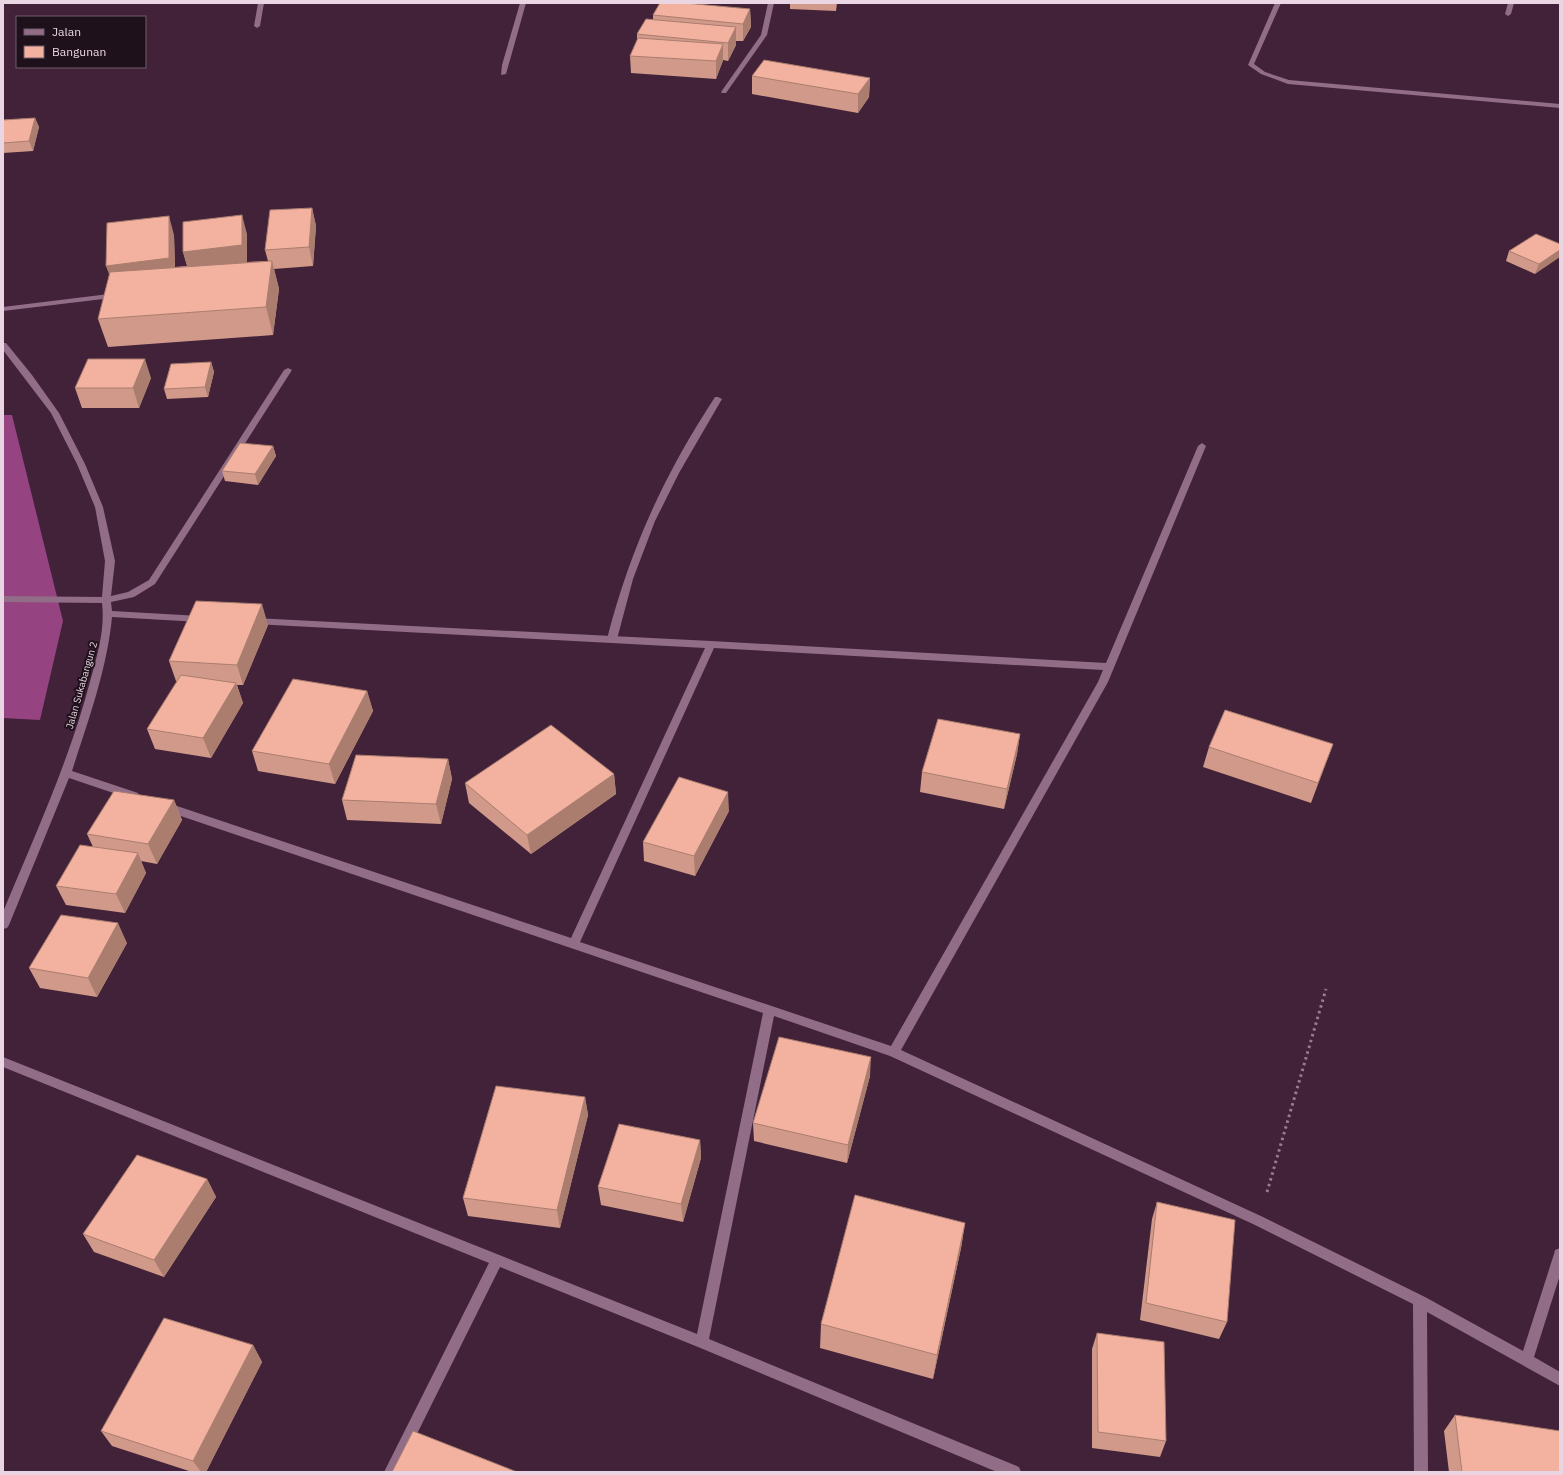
<svg xmlns="http://www.w3.org/2000/svg" width="1563" height="1475" viewBox="0 0 1563 1475" font-family="'IBM Plex Sans',sans-serif">
<style>
.forest{fill:#954381}
.lines{fill:none;stroke-linecap:round;stroke-linejoin:round}
.path{stroke:#977d8f;stroke-width:3;stroke-dasharray:2.5 3.5;stroke-linecap:butt}
.lane{fill:#926d87;fill-rule:evenodd}
.street{fill:#926d87;fill-rule:evenodd}
.wall{fill:#d19989}
.shaded-wall{fill:#aa7d6f}
.building{fill:#f3b29f;stroke:#aa7d6f}
.labels{text-anchor:middle;stroke-width:4;stroke-linejoin:round;paint-order:stroke}
.street-label{font-size:10px;fill:#ead5e3;stroke:#1f111b}
</style>
<rect width="100%" height="100%" fill="#412239"/>
<!-- forest -->
<path class="forest" d="M 3,415 L 12,415 L 63,621 L 40,720 L 3,718 Z"/>
<g class="lines">
<!-- path -->
<path class="path" d="M 1267,1192 L 1326,989"/>
<!-- lane -->
<path class="lane" d="M 715,397 L 718,397 L 722,399 L 679,473 L 655,521 L 633,579 L 617,639 L 615,641 L 609,641 L 607,639 C 630,549 664,475 715,397 Z"/>
<!-- street -->
<path class="street" d="M 258,3 L 264,3 L 260,26 L 257,28 L 254,26 Z
M 520,3 L 526,3 L 506,74 L 501,75 L 502,65 Z
M 768,3 L 774,3 L 767,35 L 726,93 L 722,93 L 721,92 L 761,35 Z
M 1275,3 L 1281,3 L 1254,64 L 1265,72 L 1289,80 L 1560,104 L 1560,108 L 1288,84 L 1261,74 L 1248,65 Z
M 1508,3 L 1514,3 L 1511,14 L 1508,16 L 1505,14 Z
M 117,293 L 121,295 L 120,297 L 3,311 L 3,307 Z
M 3,343 L 6,343 L 32,375 L 59,413 L 85,464 L 103,507 L 115,561 L 111,596 L 128,592 L 149,580 L 284,370 L 288,368 L 292,370 L 155,584 L 134,597 L 111,602 L 112,611 L 200,616 L 205,619 L 200,622 L 112,617 C 107,670 88,721 72,771 L 138,793 L 139,796 L 138,799 L 134,800 L 69,778 L 9,925 L 7,928 L 3,929 L 3,912 C 35,835 70,759 91,678 C 98,653 105,629 102,603 L 3,602 L 3,596 L 102,597 L 105,561 L 95,507 L 77,464 L 51,413 L 3,350 Z
M 1202,443 L 1206,446 L 1108,682 L 901,1050 L 1263,1217 L 1425,1297 L 1523,1351 L 1554,1254 L 1555,1250 L 1560,1248 L 1560,1275 L 1534,1357 L 1560,1372 L 1560,1386 L 1427,1312 L 1428,1472 L 1414,1472 L 1413,1304 L 1255,1225 L 890,1056 L 774,1016 L 709,1339 L 1019,1467 L 1021,1472 L 997,1472 L 698,1347 L 500,1267 L 398,1472 L 384,1472 L 489,1263 L 3,1067 L 3,1057 L 697,1334 L 763,1013 L 163,810 L 162,807 L 163,804 L 171,804 L 571,938 L 705,648 L 254,624 L 249,621 L 254,618 L 711,641 L 1106,663 L 1198,446 ZM 714,648 L 1103,670 L 1098,682 L 891,1046 L 580,942 Z"/>
</g>
<!-- wall -->
<path class="wall" d="M 790,3 L 837,3 L 836,11 L 790,9 Z
M 750,9 L 751,27 L 743,41 L 736,41 L 736,45 L 728,61 L 723,60 L 716,79 L 631,73 L 630,56 L 637,40 L 637,34 L 653,20 L 653,15 Z
M 752,76 L 870,78 L 869,97 L 858,113 L 752,94 Z
M 35,118 L 39,127 L 33,151 L 3,153 L 3,120 Z
M 312,208 L 316,226 L 313,266 L 274,269 L 279,289 L 273,335 L 108,347 L 98,319 L 174,235 L 175,267 L 187,266 L 183,252 L 247,234 L 247,262 L 268,261 L 265,250 Z
M 1560,244 L 1535,274 L 1506,261 L 1509,251 Z
M 211,362 L 214,372 L 208,397 L 167,399 L 164,389 Z
M 151,378 L 139,408 L 82,408 L 75,388 Z
M 273,446 L 276,456 L 258,485 L 225,481 L 222,471 Z
M 268,625 L 243,685 L 237,685 L 243,703 L 211,758 L 155,749 L 147,729 L 177,681 L 176,681 L 169,661 Z
M 367,691 L 373,711 L 335,784 L 258,771 L 252,751 Z
M 1020,734 L 1017,754 L 1004,809 L 920,792 L 922,772 Z
M 1333,744 L 1311,803 L 1203,767 L 1209,747 Z
M 448,759 L 452,779 L 441,824 L 347,820 L 342,800 Z
M 614,774 L 616,794 L 531,854 L 469,803 L 465,783 Z
M 174,800 L 182,820 L 157,864 L 141,861 L 146,873 L 125,913 L 66,905 L 56,886 L 93,847 L 87,834 Z
M 729,811 L 695,876 L 644,861 L 643,842 Z
M 127,943 L 97,997 L 40,988 L 29,968 Z
M 870,1076 L 847,1163 L 754,1141 L 753,1123 Z
M 585,1097 L 588,1115 L 560,1228 L 468,1216 L 463,1198 Z
M 700,1140 L 701,1158 L 683,1222 L 601,1205 L 598,1187 Z
M 207,1179 L 216,1197 L 164,1277 L 94,1252 L 83,1234 Z
M 1157,1202 L 1227,1322 L 1219,1339 L 1140,1320 L 1152,1219 Z
M 965,1223 L 961,1248 L 933,1379 L 820,1348 L 821,1324 Z
M 1097,1333 L 1166,1441 L 1160,1457 L 1092,1448 L 1092,1349 Z
M 253,1345 L 262,1362 L 206,1472 L 192,1472 L 112,1446 L 101,1431 Z
M 1455,1415 L 1560,1472 L 1449,1472 L 1444,1431 Z"/>
<!-- shaded-wall -->
<path class="shaded-wall" d="M 750,9 L 751,27 L 743,41 L 743,24 Z
M 736,27 L 736,45 L 728,61 L 728,43 Z
M 723,44 L 723,61 L 716,79 L 716,61 Z
M 870,78 L 869,97 L 858,113 L 858,94 Z
M 35,118 L 39,127 L 33,151 L 29,141 Z
M 312,208 L 316,226 L 313,266 L 309,247 Z
M 242,215 L 247,234 L 247,265 L 189,271 L 183,252 Z
M 169,216 L 174,235 L 175,277 L 113,285 L 106,266 Z
M 1560,250 L 1560,257 L 1535,274 L 1539,264 Z
M 272,261 L 279,289 L 273,335 L 266,307 Z
M 145,359 L 151,378 L 139,408 L 133,388 Z
M 211,362 L 214,372 L 208,397 L 205,387 Z
M 273,446 L 276,456 L 258,485 L 255,474 Z
M 262,604 L 268,625 L 243,685 L 237,665 Z
M 236,683 L 243,703 L 211,758 L 203,738 Z
M 367,691 L 373,711 L 335,784 L 329,764 Z
M 1020,734 L 1017,754 L 1004,809 L 1007,789 Z
M 448,759 L 452,779 L 441,824 L 436,804 Z
M 614,774 L 616,794 L 531,854 L 527,835 Z
M 728,792 L 729,811 L 695,876 L 694,856 Z
M 174,800 L 182,820 L 157,864 L 148,844 Z
M 138,853 L 146,873 L 125,913 L 116,894 Z
M 118,923 L 127,943 L 97,997 L 88,978 Z
M 871,1057 L 870,1076 L 847,1163 L 848,1145 Z
M 585,1097 L 588,1115 L 560,1228 L 557,1210 Z
M 700,1140 L 701,1158 L 683,1222 L 681,1204 Z
M 207,1179 L 216,1197 L 164,1277 L 154,1260 Z
M 965,1223 L 961,1248 L 933,1379 L 937,1355 Z
M 253,1345 L 262,1362 L 206,1472 L 201,1472 L 193,1461 Z"/>
<!-- building -->
<path class="building" d="M 660,3 L 685,3 L 750,9 L 743,24 L 653,15 Z
M 646,19 L 736,27 L 728,43 L 637,34 Z
M 638,38 L 723,44 L 716,61 L 630,56 Z
M 764,60 L 870,78 L 858,94 L 752,76 Z
M 35,118 L 29,141 L 3,143 L 3,120 Z
M 312,208 L 309,247 L 265,250 L 270,210 Z
M 242,215 L 242,245 L 183,252 L 183,222 Z
M 169,216 L 169,258 L 106,266 L 107,223 Z
M 1536,234 L 1560,244 L 1560,250 L 1539,264 L 1509,251 Z
M 272,261 L 266,307 L 98,319 L 110,272 Z
M 88,359 L 145,359 L 133,388 L 75,388 Z
M 211,362 L 205,387 L 164,389 L 171,364 Z
M 240,443 L 273,446 L 255,474 L 222,471 Z
M 196,601 L 262,604 L 237,665 L 169,661 Z
M 181,675 L 236,683 L 203,738 L 147,729 Z
M 293,679 L 367,691 L 329,764 L 252,751 Z
M 1225,710 L 1333,744 L 1318,783 L 1209,747 Z
M 938,719 L 1020,734 L 1007,789 L 922,772 Z
M 551,725 L 614,774 L 527,835 L 465,783 Z
M 356,755 L 448,759 L 436,804 L 342,800 Z
M 679,777 L 728,792 L 694,856 L 643,842 Z
M 114,791 L 174,800 L 148,844 L 87,834 Z
M 80,845 L 138,853 L 116,894 L 56,886 Z
M 61,915 L 118,923 L 88,978 L 29,968 Z
M 779,1037 L 871,1057 L 848,1145 L 753,1123 Z
M 496,1086 L 585,1097 L 557,1210 L 463,1198 Z
M 619,1124 L 700,1140 L 681,1204 L 598,1187 Z
M 137,1155 L 207,1179 L 154,1260 L 83,1234 Z
M 855,1195 L 965,1223 L 937,1355 L 821,1324 Z
M 1157,1202 L 1235,1220 L 1227,1322 L 1146,1303 Z
M 164,1318 L 253,1345 L 193,1461 L 101,1431 Z
M 1097,1333 L 1164,1342 L 1166,1441 L 1098,1432 Z
M 1455,1415 L 1560,1431 L 1560,1472 L 1462,1472 Z
M 413,1431 L 517,1472 L 392,1472 Z"/>
<g class="labels">
<!-- street labels -->
<g class="street-label">
<text transform="translate(81 685) rotate(-74)" y="4">Jalan Sukabangun 2</text>
</g>
</g>
<!-- border -->
<rect width="1563" height="1475" fill="none" stroke="#ead5e3" stroke-width="8"/>
<!-- legend -->
<rect x="16" y="16" width="130" height="52" fill="#1f111b" stroke="#705f6b"/>
<rect x="24" y="29" width="20" height="6" fill="#926d87" stroke="#705f6b"/>
<text x="52" y="36" font-size="12" fill="#ead5e3">Jalan</text>
<rect x="24" y="46" width="20" height="12" fill="#f3b29f" stroke="#705f6b"/>
<text x="52" y="56" font-size="12" fill="#ead5e3">Bangunan</text>
</svg>
